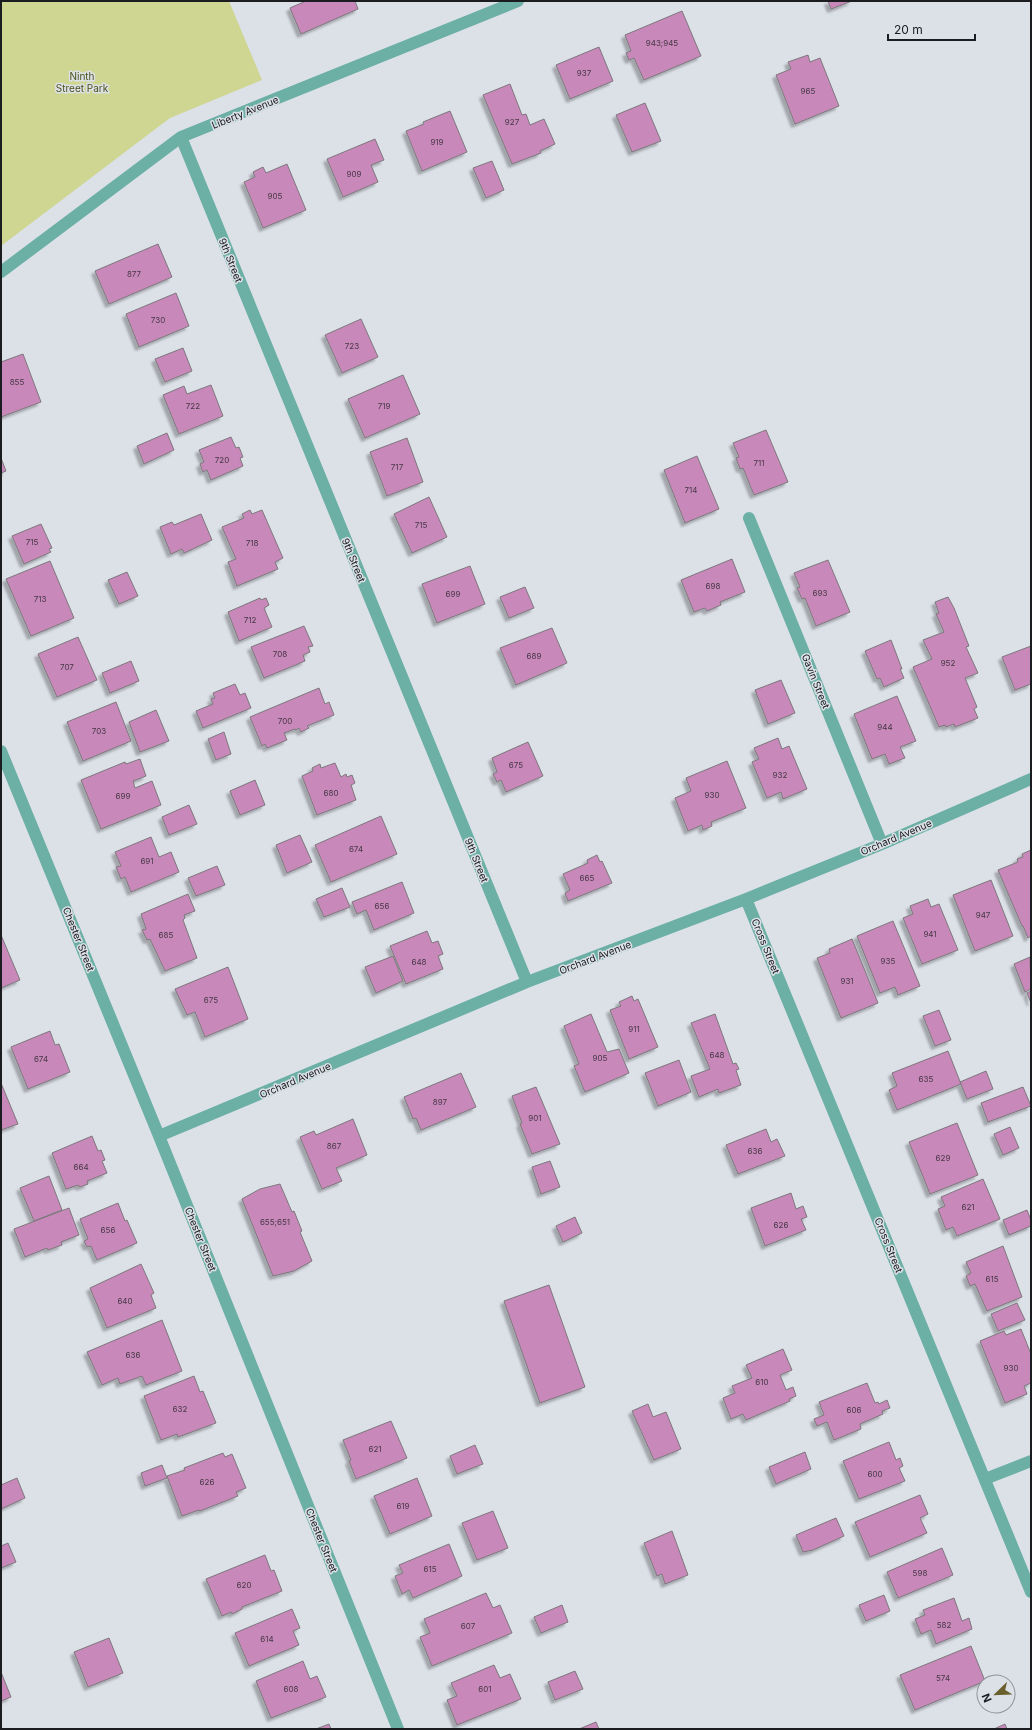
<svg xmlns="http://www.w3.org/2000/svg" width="1032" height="1730" viewBox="0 0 1032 1730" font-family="Inter,sans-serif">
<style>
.green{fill:#ced692}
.building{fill:#c889ba;stroke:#7d777c;filter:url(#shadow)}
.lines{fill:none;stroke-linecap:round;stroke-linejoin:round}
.minor{stroke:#6bafa5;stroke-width:12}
.labels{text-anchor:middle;stroke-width:3;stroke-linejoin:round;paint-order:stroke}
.number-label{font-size:8px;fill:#463746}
.park-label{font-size:10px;fill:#4c5119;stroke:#dce1e8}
.street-label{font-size:10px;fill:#1a1c1f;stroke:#dce1e8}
</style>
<defs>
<filter id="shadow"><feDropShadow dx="-3.5" dy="3.5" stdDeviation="1" flood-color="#0004"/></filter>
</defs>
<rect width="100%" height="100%" fill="#dce1e8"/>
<!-- green -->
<path class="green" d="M 1,1 L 229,1 L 262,80 L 170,118 L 1,246 Z"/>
<!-- building -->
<path class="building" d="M 306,1 L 355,1 L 358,9 L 301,34 L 290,8 Z
M 828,1 L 852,1 L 831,9 Z
M 682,11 L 701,56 L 644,80 L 634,58 L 629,60 L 626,53 L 631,51 L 625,35 Z
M 599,47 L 613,81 L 570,99 L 556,65 Z
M 808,55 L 810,62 L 820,58 L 839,106 L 795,124 L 776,75 L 791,69 L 788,62 Z
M 510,84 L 522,115 L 526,114 L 530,125 L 544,119 L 555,144 L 540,151 L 541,153 L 512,164 L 483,95 Z
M 645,103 L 661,141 L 632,152 L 616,115 Z
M 450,111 L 467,152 L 422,171 L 406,131 L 424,124 L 423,122 Z
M 375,139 L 384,160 L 371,165 L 378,182 L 343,197 L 327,159 Z
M 492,161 L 504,190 L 486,198 L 473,168 Z
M 287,164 L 306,210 L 263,228 L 244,182 L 255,177 L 253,172 L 263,167 L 266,173 Z
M 158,244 L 172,277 L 109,304 L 95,271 Z
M 176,293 L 189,326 L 139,347 L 126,314 Z
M 361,319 L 378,357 L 342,373 L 325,335 Z
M 183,348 L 192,371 L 165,382 L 155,359 Z
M 23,354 L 41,402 L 1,417 L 1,362 Z
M 403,375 L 420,414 L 365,438 L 348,399 Z
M 211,385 L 223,416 L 179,434 L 163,395 L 184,386 L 187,394 Z
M 766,430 L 788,482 L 754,495 L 743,468 L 740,469 L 736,458 L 739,457 L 733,443 Z
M 167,433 L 174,450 L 144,464 L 137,446 Z
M 231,437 L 236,448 L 239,447 L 243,457 L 240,458 L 243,466 L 211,480 L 207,470 L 203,472 L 200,464 L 204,462 L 199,450 Z
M 407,438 L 423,482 L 387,496 L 370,452 Z
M 697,456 L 719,509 L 685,523 L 664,470 Z
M 1,458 L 6,471 L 1,473 Z
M 429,497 L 447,537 L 412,553 L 394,514 Z
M 250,510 L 252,514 L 262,510 L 283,558 L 275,562 L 278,569 L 237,586 L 228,562 L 236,559 L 222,527 L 244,518 L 242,514 Z
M 201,514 L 212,540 L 184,553 L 182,549 L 171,554 L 160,527 L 172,522 L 174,525 Z
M 41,524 L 52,548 L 49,549 L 51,552 L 24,564 L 12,536 Z
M 732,559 L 745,592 L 720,602 L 721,605 L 707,611 L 705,608 L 694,612 L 681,580 Z
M 828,560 L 850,612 L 816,626 L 805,598 L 802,599 L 797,588 L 800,587 L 794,573 Z
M 50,561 L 74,618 L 31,636 L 6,579 Z
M 470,566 L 485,604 L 437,623 L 422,584 Z
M 127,572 L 138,596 L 119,604 L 108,580 Z
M 525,587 L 534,608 L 509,618 L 500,597 Z
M 948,597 L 954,608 L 969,646 L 966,647 L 978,673 L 965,678 L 977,707 L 974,709 L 978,718 L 955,727 L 954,724 L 946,727 L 945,725 L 939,727 L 913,667 L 932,659 L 923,640 L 944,632 L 936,614 L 939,613 L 935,602 Z
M 260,598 L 261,600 L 266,598 L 269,605 L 264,608 L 272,627 L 239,641 L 228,612 Z
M 304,626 L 313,646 L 308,647 L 310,652 L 303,655 L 305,661 L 264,678 L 251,647 Z
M 552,628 L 567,663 L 516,685 L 500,648 Z
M 78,637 L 97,680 L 57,697 L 38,654 Z
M 891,640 L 902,669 L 900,669 L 904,678 L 884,687 L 880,678 L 877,679 L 865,651 Z
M 1031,646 L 1031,684 L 1015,690 L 1002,657 Z
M 131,661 L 139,681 L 110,693 L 102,673 Z
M 781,680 L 795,713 L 768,724 L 755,690 Z
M 235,684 L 240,695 L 245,693 L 251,708 L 203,728 L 196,711 L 213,704 L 211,699 L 215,698 L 213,693 Z
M 319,688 L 325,704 L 329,702 L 334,715 L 307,726 L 309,728 L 301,732 L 299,728 L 296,730 L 295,729 L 284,733 L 287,740 L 267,748 L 265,744 L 262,746 L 250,717 Z
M 897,696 L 916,741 L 900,747 L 905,758 L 889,764 L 885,754 L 872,759 L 854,714 Z
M 116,702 L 131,741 L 83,761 L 67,722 Z
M 156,710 L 169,741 L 140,752 L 129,722 Z
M 224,732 L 231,754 L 216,760 L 208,739 Z
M 778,738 L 782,749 L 789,746 L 807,789 L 783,799 L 781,792 L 767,798 L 752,762 L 759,759 L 754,748 Z
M 528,742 L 543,776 L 506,792 L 501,780 L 497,782 L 493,774 L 497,772 L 492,758 Z
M 140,759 L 146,776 L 133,781 L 135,788 L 152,781 L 161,805 L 101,829 L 81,780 L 125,762 L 126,764 Z
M 727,761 L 746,808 L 711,822 L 712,826 L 703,830 L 702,825 L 688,831 L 675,798 L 691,791 L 686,778 Z
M 335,763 L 341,777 L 346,774 L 347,777 L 352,775 L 355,783 L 351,785 L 356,800 L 317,815 L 302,776 L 313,771 L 312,768 L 320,764 L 321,768 Z
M 255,780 L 265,805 L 240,815 L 230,791 Z
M 189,805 L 197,824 L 169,835 L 162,817 Z
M 381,816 L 397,854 L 331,882 L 315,845 Z
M 300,835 L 312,862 L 287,873 L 276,845 Z
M 151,837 L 159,857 L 171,852 L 179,872 L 131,892 L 125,877 L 121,879 L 116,867 L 121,866 L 115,852 Z
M 1031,850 L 1031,936 L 1028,938 L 1023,926 L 1022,926 L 998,870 L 1018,862 L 1017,859 L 1023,857 L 1022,854 Z
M 597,855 L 600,862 L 602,861 L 612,883 L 568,901 L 565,893 L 570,890 L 563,874 L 588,863 L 587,860 Z
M 217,866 L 225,885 L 196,896 L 188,878 Z
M 991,880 L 1013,936 L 975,951 L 953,895 Z
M 402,882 L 414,913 L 374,930 L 366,910 L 357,914 L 352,902 Z
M 342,888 L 350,907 L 324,917 L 316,899 Z
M 188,894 L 195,911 L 184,915 L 185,918 L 183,920 L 197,958 L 165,971 L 150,939 L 147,940 L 142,930 L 146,929 L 141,914 Z
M 928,899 L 931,907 L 939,904 L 958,950 L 922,964 L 903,918 L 913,914 L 910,906 Z
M 893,921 L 920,986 L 898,995 L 895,987 L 880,993 L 857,936 Z
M 427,931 L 432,943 L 438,941 L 443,954 L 438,956 L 443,969 L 406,984 L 390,946 Z
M 1,935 L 20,980 L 1,988 Z
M 852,939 L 878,1003 L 841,1018 L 817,958 L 830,953 L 829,949 Z
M 393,956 L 403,981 L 376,993 L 365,967 Z
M 1030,957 L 1031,989 L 1025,992 L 1014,964 Z
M 228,967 L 248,1019 L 205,1037 L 195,1012 L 187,1015 L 175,989 Z
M 1031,991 L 1031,1003 L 1027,993 Z
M 632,996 L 634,1001 L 638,999 L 658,1047 L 629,1059 L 610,1010 L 621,1006 L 619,1002 Z
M 939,1010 L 951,1040 L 935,1046 L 923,1016 Z
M 591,1014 L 607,1052 L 619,1049 L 629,1073 L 585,1092 L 574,1066 L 579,1064 L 564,1026 Z
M 715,1014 L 733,1064 L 736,1063 L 739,1069 L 736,1070 L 741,1085 L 719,1093 L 718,1089 L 699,1097 L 691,1076 L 710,1069 L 691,1023 Z
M 50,1031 L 55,1045 L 59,1044 L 70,1072 L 28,1089 L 11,1047 Z
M 948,1051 L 961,1084 L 897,1110 L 889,1090 L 897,1086 L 892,1073 Z
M 679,1060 L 691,1092 L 658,1106 L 645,1073 Z
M 986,1071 L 993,1089 L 967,1099 L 960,1082 Z
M 461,1073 L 476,1107 L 421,1130 L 416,1118 L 413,1119 L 404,1097 Z
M 1,1083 L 18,1124 L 1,1130 Z
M 536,1087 L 560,1144 L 532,1154 L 520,1124 L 522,1123 L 512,1096 Z
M 1023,1087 L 1031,1106 L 988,1122 L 981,1103 Z
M 353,1119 L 367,1155 L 336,1168 L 342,1181 L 322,1189 L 300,1137 L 314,1131 L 316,1135 Z
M 957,1123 L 978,1175 L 930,1194 L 909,1142 Z
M 1010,1127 L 1019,1148 L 1003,1155 L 994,1134 Z
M 766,1129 L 771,1142 L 777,1139 L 785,1156 L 738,1174 L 726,1145 Z
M 92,1136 L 98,1151 L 101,1150 L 105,1160 L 102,1161 L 107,1173 L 87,1181 L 88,1184 L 80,1187 L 78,1185 L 66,1189 L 52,1153 Z
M 550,1161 L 560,1187 L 541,1194 L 532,1167 Z
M 49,1176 L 62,1210 L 34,1221 L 20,1188 Z
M 983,1179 L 1000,1219 L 957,1236 L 953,1227 L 946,1230 L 938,1209 L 945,1206 L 941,1197 Z
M 280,1184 L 292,1212 L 294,1211 L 302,1231 L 300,1232 L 312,1261 L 294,1271 L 273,1276 L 242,1199 L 260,1189 Z
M 791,1193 L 796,1209 L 803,1206 L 807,1217 L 801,1219 L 806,1230 L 765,1246 L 751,1208 Z
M 118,1203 L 125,1221 L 127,1220 L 137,1243 L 97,1260 L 91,1246 L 87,1247 L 84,1241 L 88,1239 L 80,1219 Z
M 69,1208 L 79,1235 L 61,1242 L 62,1245 L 48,1250 L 47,1248 L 25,1257 L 14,1229 Z
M 1027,1210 L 1031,1220 L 1031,1226 L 1009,1235 L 1003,1220 Z
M 575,1217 L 582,1233 L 563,1242 L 556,1226 Z
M 1003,1246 L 1022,1297 L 987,1311 L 975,1284 L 970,1286 L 966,1276 L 971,1273 L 966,1262 Z
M 141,1264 L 154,1293 L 151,1295 L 156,1308 L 107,1328 L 90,1288 Z
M 549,1285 L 585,1387 L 540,1403 L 504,1301 Z
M 1017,1303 L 1025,1320 L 998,1331 L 991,1314 Z
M 162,1320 L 182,1371 L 146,1385 L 142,1376 L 120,1384 L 118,1378 L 102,1385 L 87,1352 Z
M 1021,1329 L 1031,1354 L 1031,1383 L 1024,1386 L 1027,1394 L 1005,1403 L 980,1341 L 1004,1331 L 1006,1335 Z
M 783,1349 L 792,1370 L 780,1375 L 786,1390 L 793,1387 L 796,1396 L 789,1399 L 790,1401 L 746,1420 L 743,1414 L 731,1419 L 723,1398 L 735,1393 L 732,1386 L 752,1378 L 746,1365 Z
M 194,1376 L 200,1392 L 203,1391 L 216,1423 L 178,1437 L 177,1434 L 161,1440 L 144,1396 Z
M 867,1383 L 875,1403 L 878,1402 L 879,1404 L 887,1400 L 890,1408 L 882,1411 L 883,1414 L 860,1424 L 861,1429 L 834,1440 L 827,1422 L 817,1426 L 814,1419 L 824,1415 L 819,1402 Z
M 648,1404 L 653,1417 L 666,1412 L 681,1449 L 654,1460 L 632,1411 Z
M 391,1421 L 407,1458 L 356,1479 L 349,1461 L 351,1460 L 343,1440 Z
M 889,1442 L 896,1460 L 900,1458 L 903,1466 L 899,1468 L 905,1481 L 859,1499 L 843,1461 Z
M 475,1445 L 483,1464 L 457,1474 L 450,1456 Z
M 805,1452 L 811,1469 L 776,1484 L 769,1467 Z
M 223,1453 L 225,1457 L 232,1454 L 246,1488 L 236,1492 L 238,1496 L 200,1511 L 199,1510 L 182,1516 L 167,1476 L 185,1470 L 184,1468 Z
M 162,1465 L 167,1478 L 145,1486 L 141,1473 Z
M 17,1478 L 25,1498 L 1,1509 L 1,1485 Z
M 417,1478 L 432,1516 L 390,1534 L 374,1496 Z
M 920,1495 L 928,1514 L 920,1518 L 927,1533 L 870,1557 L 855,1522 Z
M 493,1511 L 508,1548 L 477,1560 L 462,1523 Z
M 836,1518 L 844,1536 L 813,1550 L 803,1552 L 796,1535 Z
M 672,1531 L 688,1575 L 665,1584 L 662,1574 L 657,1576 L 644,1543 Z
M 8,1543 L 16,1562 L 1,1568 L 1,1546 Z
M 449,1544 L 462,1576 L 413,1598 L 409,1590 L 402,1594 L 395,1576 L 403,1573 L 399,1565 Z
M 942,1548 L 953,1575 L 898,1598 L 887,1572 Z
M 265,1555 L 271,1571 L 274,1570 L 282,1591 L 242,1607 L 242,1609 L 232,1614 L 231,1612 L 222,1616 L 206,1579 Z
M 486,1593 L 493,1608 L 500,1605 L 512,1633 L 432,1666 L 420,1637 L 430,1633 L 424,1619 Z
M 884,1595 L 890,1611 L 866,1621 L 859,1605 Z
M 954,1598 L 962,1621 L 969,1618 L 972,1629 L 936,1644 L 931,1630 L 921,1634 L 915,1619 L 925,1615 L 923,1610 Z
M 562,1605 L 568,1622 L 541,1633 L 534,1617 Z
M 292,1609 L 300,1628 L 293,1631 L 299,1645 L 249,1666 L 235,1633 Z
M 109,1638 L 123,1673 L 88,1687 L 74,1652 Z
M 971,1646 L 985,1681 L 915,1710 L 900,1675 Z
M 303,1661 L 310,1679 L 317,1676 L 326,1697 L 271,1718 L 256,1681 Z
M 494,1665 L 500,1678 L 510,1674 L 521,1699 L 457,1725 L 447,1700 L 457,1696 L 451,1683 Z
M 575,1671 L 583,1689 L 555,1700 L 548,1682 Z
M 1,1672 L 11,1697 L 1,1701 Z
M 596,1722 L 599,1729 L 579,1729 Z
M 329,1724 L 331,1729 L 316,1729 Z
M 1005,1724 L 1007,1729 L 994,1729 Z"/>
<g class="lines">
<!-- minor -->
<path class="minor" d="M 181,137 L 527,982
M 1,272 L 181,137 L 518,1
M 749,518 L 882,844
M 1,751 L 159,1136 L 398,1729
M 746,899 L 1031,1592
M 159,1136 L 527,982 L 746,899 L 882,844 L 1031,779
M 985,1479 L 1031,1461"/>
</g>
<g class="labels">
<!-- number labels -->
<g class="number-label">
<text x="662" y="46">943;945</text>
<text x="584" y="76">937</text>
<text x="808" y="94">965</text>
<text x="512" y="125">927</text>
<text x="437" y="145">919</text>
<text x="354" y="177">909</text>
<text x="275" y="199">905</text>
<text x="134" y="277">877</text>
<text x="158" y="323">730</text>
<text x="352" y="349">723</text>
<text x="17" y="385">855</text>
<text x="193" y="409">722</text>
<text x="384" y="409">719</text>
<text x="222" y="463">720</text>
<text x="759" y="466">711</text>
<text x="397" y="470">717</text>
<text x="691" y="493">714</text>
<text x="421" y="528">715</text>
<text x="32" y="545">715</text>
<text x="252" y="546">718</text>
<text x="713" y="589">698</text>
<text x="820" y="596">693</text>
<text x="453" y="597">699</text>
<text x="40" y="602">713</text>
<text x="250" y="623">712</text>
<text x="280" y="657">708</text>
<text x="534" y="659">689</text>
<text x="948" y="666">952</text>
<text x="67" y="670">707</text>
<text x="285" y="724">700</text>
<text x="885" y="730">944</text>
<text x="99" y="734">703</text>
<text x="516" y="768">675</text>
<text x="780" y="778">932</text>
<text x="331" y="796">680</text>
<text x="712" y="798">930</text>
<text x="123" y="799">699</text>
<text x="356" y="852">674</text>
<text x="147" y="864">691</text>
<text x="587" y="881">665</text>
<text x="382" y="909">656</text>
<text x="983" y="918">947</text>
<text x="930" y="937">941</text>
<text x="166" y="938">685</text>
<text x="888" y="964">935</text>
<text x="419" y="965">648</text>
<text x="847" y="984">931</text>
<text x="211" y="1003">675</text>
<text x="634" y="1032">911</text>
<text x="717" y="1058">648</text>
<text x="600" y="1061">905</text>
<text x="41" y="1062">674</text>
<text x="926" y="1082">635</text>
<text x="440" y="1105">897</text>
<text x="535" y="1121">901</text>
<text x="334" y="1149">867</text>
<text x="755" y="1154">636</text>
<text x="943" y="1161">629</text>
<text x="81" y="1170">664</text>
<text x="968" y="1210">621</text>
<text x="275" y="1225">655;651</text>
<text x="781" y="1228">626</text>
<text x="108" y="1233">656</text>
<text x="992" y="1282">615</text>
<text x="125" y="1304">640</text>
<text x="133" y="1358">636</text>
<text x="1011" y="1371">930</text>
<text x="762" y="1385">610</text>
<text x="180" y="1412">632</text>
<text x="854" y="1413">606</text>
<text x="375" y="1452">621</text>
<text x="875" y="1477">600</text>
<text x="207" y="1485">626</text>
<text x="403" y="1509">619</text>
<text x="430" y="1572">615</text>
<text x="920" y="1576">598</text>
<text x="244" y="1588">620</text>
<text x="944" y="1628">582</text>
<text x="468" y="1629">607</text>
<text x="267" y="1642">614</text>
<text x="943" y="1681">574</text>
<text x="291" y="1692">608</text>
<text x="485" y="1692">601</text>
</g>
<!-- park labels -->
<g class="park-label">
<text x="82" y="80">Ninth<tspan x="82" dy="12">Street Park</tspan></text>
</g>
<!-- street labels -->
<g class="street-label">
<text transform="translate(245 112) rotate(-22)" y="4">Liberty Avenue</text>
<text transform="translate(231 260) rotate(68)" y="4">9th Street</text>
<text transform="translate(354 560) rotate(68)" y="4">9th Street</text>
<text transform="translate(816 681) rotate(68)" y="4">Gavin Street</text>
<text transform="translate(896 837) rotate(-23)" y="4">Orchard Avenue</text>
<text transform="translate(477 860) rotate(68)" y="4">9th Street</text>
<text transform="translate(79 939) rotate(68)" y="4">Chester Street</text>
<text transform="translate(766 946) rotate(68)" y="4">Cross Street</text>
<text transform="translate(595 957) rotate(-21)" y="4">Orchard Avenue</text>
<text transform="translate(295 1080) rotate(-23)" y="4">Orchard Avenue</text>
<text transform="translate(201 1239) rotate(68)" y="4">Chester Street</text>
<text transform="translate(889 1245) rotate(68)" y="4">Cross Street</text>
<text transform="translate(322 1540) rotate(68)" y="4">Chester Street</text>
</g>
</g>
<!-- border -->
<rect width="1032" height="1730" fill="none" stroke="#1a1c1f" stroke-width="4"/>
<!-- north arrow -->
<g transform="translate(996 1694) rotate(247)"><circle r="19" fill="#dce1e8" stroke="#8e9298"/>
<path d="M0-3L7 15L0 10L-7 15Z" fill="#6a602d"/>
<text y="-6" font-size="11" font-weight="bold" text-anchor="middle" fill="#1a1c1f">N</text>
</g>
<!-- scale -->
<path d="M888 34v6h87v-6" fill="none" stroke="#1a1c1f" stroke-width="2"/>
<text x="894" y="34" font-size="12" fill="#1a1c1f" stroke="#dce1e8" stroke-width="3" paint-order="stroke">20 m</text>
</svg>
